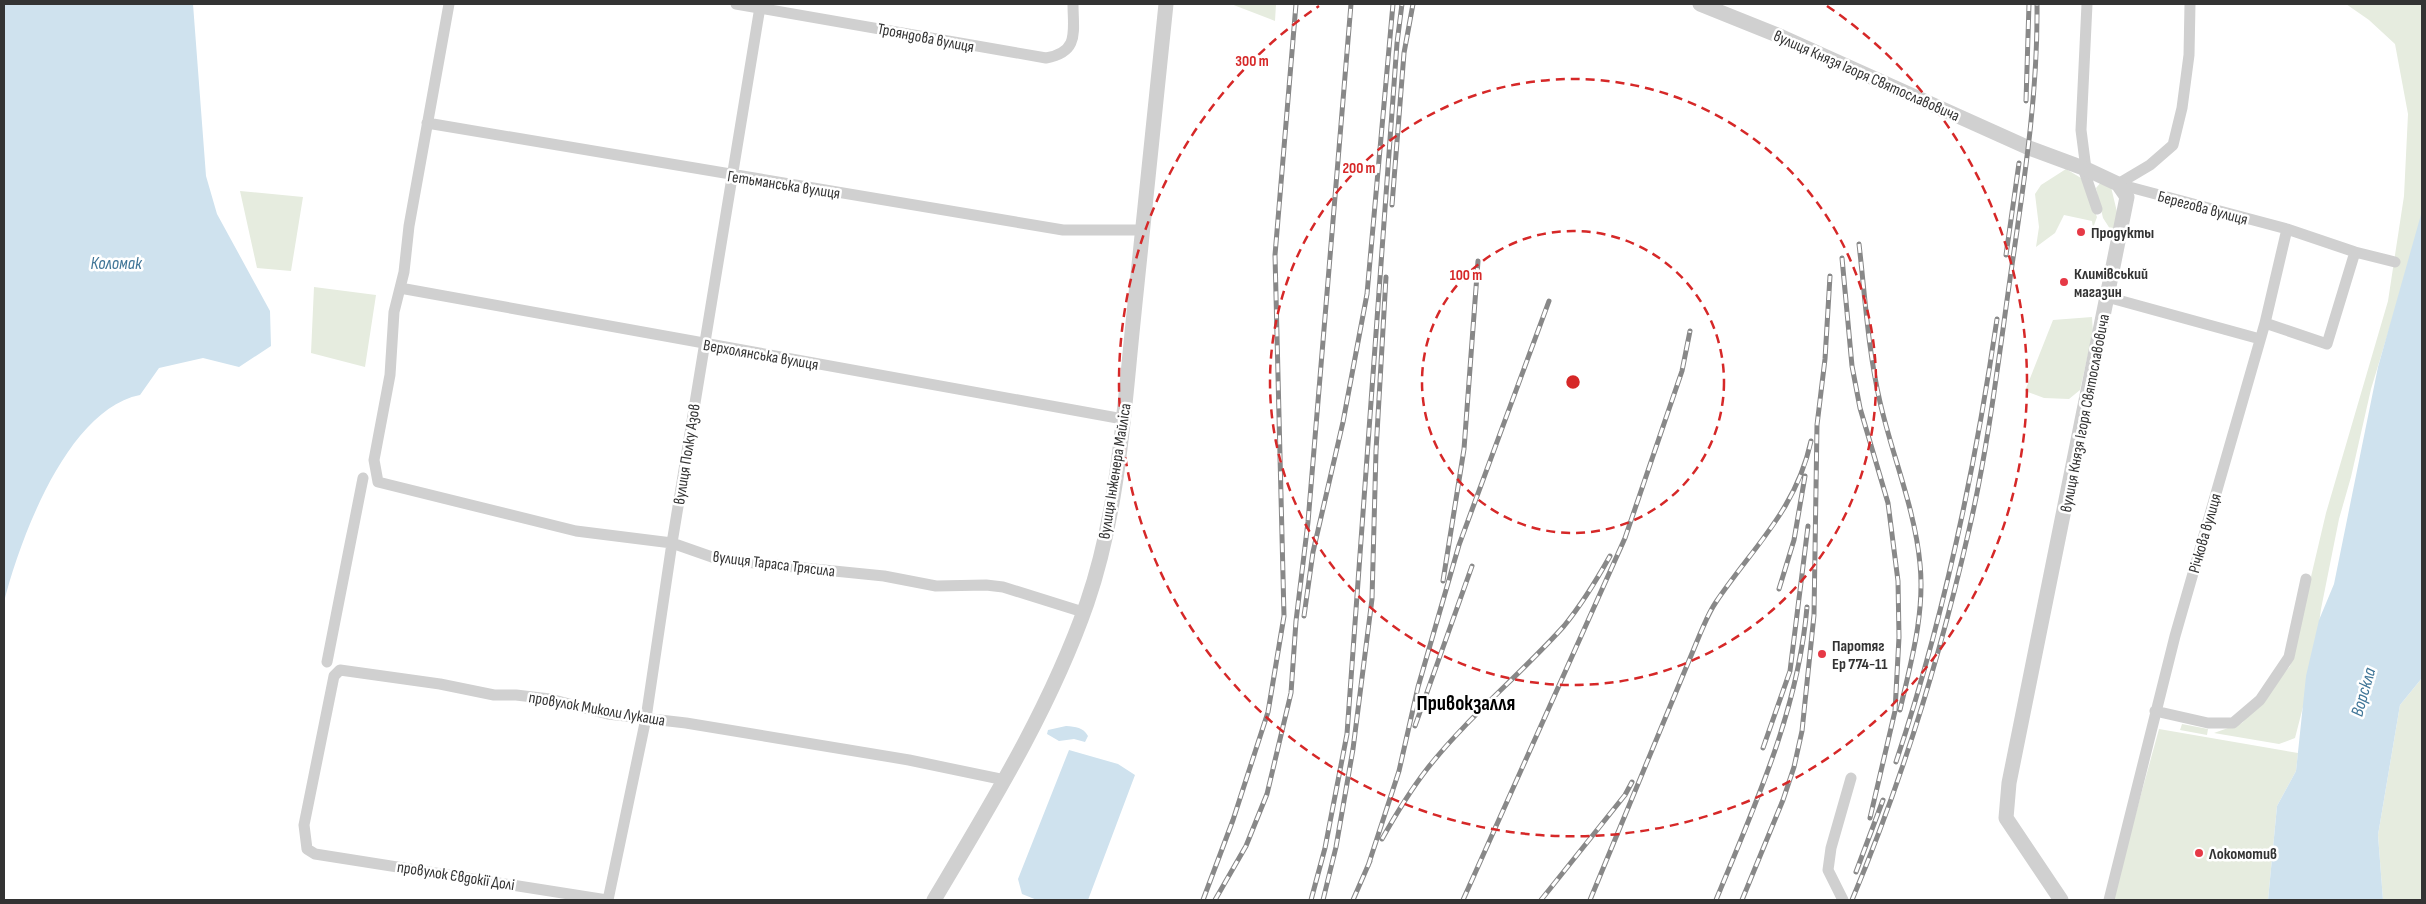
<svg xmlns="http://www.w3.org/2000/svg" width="2426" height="904" viewBox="0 0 2426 904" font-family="'Sofia Sans Condensed',sans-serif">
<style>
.green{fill:#e6ecdf}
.water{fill:#cfe2ee}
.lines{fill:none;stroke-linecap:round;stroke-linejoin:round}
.minor{stroke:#d0d0d0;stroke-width:11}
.tertiary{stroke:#d0d0d0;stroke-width:15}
.rail-casing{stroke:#888;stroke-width:5}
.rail{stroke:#fff;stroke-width:3;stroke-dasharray:9;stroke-linecap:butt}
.ring{fill:none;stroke:#d62828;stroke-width:2.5;stroke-dasharray:9 6}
.poi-dot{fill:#e63946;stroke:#fff;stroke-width:2}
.labels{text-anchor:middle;stroke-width:5;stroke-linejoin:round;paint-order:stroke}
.street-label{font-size:16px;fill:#333;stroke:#fff}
.poi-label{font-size:16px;font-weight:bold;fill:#333;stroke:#fff;text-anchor:start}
.water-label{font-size:18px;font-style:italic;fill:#3f7597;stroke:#fff}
.district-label{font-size:21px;font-weight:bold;fill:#000;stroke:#fff}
.centre{fill:#d62828;stroke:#fff;stroke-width:2.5}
.ring-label{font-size:15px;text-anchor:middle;font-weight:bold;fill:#d62828;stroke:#fff;stroke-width:5;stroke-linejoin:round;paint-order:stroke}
</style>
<rect width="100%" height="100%" fill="#fff"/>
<!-- green -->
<path class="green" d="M 1231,4 L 1276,4 L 1275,21 Z
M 2346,4 L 2422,4 L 2422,221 L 2371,389 L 2351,477 L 2339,519 L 2321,609 L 2312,672 L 2295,738 L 2279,744 L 2214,733 L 2242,723 L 2290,666 L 2326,513 L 2388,301 L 2404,196 L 2408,114 L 2395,44 L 2369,20 Z
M 2066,169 L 2081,178 L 2097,217 L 2093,228 L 2092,221 L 2064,215 L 2055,233 L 2036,247 L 2039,227 L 2035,194 L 2041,185 Z
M 2102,181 L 2111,187 L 2117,212 L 2114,235 L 2103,218 L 2096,188 Z
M 240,191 L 303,197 L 291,271 L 257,268 Z
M 314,287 L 376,295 L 365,367 L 311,353 Z
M 2092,317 L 2093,332 L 2080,390 L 2069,399 L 2044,398 L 2025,391 L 2053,320 Z
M 2422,678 L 2422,900 L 2383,900 L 2378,835 L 2400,705 Z
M 2182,724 L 2208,729 L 2207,735 L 2180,730 Z
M 2159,729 L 2298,753 L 2296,771 L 2277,806 L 2268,900 L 2112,900 Z"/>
<!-- water -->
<path class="water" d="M 4,4 L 193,4 L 206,176 L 217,214 L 270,311 L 271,346 L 239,367 L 203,358 L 159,368 L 140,395 C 68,409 20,538 4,602 Z
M 2422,211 L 2422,678 L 2400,705 L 2378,835 L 2383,900 L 2268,900 L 2277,806 L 2296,771 L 2306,676 L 2319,620 L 2334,584 L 2378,367 Z
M 1066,726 C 1076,727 1083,727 1088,736 L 1085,742 L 1074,739 L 1059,741 L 1047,734 L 1048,730 Z
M 1069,750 L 1118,764 L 1135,775 L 1088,900 L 1037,900 L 1022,894 L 1018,879 Z"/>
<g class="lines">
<!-- minor -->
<path class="minor" d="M 449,4 L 409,226 L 404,272 L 394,312 L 390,375 L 374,460 L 378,482 L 576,531 L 672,543 L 712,557 L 745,562 L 884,576 L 936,586 L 986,585 L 1003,587 L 1083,612
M 736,4 L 1046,58 C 1080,52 1073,31 1073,4
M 427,123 L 1063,230 L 1143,230
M 2083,168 L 2097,209
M 2086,169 L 2081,130 L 2087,4
M 2118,184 L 2287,229 L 2355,252 L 2395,262
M 2118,184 L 2150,165 L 2173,145 L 2182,108 L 2189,55 L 2190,4
M 400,288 L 1123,419
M 2107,297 L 2260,339
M 2265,323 L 2327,344 L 2355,252
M 327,662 L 363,478
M 2155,711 L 2208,723 L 2233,723 L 2260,700 L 2289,657 L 2306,579
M 607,900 L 315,854 L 307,849 L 304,825 L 334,676 L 340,670 L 440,684 L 494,695 L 516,695 L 550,699 L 608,714 L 686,723 L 909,760 L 1005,780
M 608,900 L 646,718 L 672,543 L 760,7
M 1843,900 L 1828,870 L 1831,848 L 1851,778
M 2109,900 L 2175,636 L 2265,323 L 2287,229"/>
<!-- tertiary -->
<path class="tertiary" d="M 1700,4 L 1782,37 L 2029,148 L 2086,169 L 2118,184 L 2127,197 L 2009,783 L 2006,818 L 2061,900
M 934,900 C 991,804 1050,709 1087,603 C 1117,516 1123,423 1132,333 C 1143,223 1155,113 1166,4"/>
<!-- rail casing -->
<g class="rail-casing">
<path id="rail" d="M 2026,101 L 2029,4
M 1392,205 L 1404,53 L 1413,4
M 1859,244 C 1865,296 1868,350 1880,402 C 1892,455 1915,509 1920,564 C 1925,613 1911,662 1900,710
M 2006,255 L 2019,163
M 1842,258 L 1852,366 L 1860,408 L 1888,503 L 1898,581 L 1899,637 L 1895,711 L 1870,818
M 1443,581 L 1464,449 L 1478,261
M 1779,589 L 1794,540 L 1805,476
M 1304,616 L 1313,552 L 1343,422 L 1367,294 L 1393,4
M 1415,726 L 1472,566
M 1763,748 L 1790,671 L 1808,526
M 1896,762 C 1944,618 1975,469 1997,319
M 1382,839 C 1396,814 1410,791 1427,769 C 1468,717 1520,675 1564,626 C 1582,604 1596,581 1610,556
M 1368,866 L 1399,771 L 1418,687 L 1459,545 L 1549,301
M 1856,872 L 1883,800
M 1203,900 L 1233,820 L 1268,712 L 1284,616 L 1275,255 L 1296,4
M 1215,900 L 1246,846 L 1267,794 L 1291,693 L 1296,621 L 1308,522 L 1351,4
M 1311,900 L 1325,848 L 1347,734 L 1397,43 L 1402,4
M 1323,900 L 1336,847 L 1353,749 L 1372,599 L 1376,451 L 1386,277
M 1353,900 L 1370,861
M 1463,900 L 1625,538 L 1682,371 L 1690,331
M 1541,900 L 1625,795 L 1632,782
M 1590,900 L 1700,634 C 1705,623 1709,612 1716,602 C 1753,547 1796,510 1811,441
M 1716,900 C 1755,805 1798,711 1807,607
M 1742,900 L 1783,800 L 1794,767 L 1802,731 L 1814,615 L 1817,425 L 1825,359 L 1830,276
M 1852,900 C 1902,781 1940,657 1969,530 C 1988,448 1998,363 2010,279 C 2023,188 2038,97 2037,4"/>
</g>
<!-- rail -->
<use href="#rail" class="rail"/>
</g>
<!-- distance rings -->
<g class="ring">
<circle cx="1573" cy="382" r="151"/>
<circle cx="1573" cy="382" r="303"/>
<path d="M1827 6A454 454 0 1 1 1319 6"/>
</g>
<!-- markers -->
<g class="poi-dot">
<circle cx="2081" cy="232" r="5"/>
<circle cx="2064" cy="282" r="5"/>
<circle cx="1822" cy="654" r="5"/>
<circle cx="2199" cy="853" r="5"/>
</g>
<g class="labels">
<!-- street labels -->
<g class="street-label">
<text transform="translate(926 37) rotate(11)" y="6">Трояндова вулиця</text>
<text transform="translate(1867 75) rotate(24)" y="6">вулиця Князя Ігоря Святославовича</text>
<text transform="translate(784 184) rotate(9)" y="6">Гетьманська вулиця</text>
<text transform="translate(2203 207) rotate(15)" y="6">Берегова вулиця</text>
<text transform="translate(761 354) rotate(10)" y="6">Верхолянська вулиця</text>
<text transform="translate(2084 413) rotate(-79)" y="6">вулиця Князя Ігоря Святославовича</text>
<text transform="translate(686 454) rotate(-81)" y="6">вулиця Полку Азов</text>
<text transform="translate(1114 471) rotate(-81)" y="6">вулиця Інженера Майліса</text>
<text transform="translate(2204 533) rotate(-74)" y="6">Річкова вулиця</text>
<text transform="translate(774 563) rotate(7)" y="6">вулиця Тараса Трясила</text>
<text transform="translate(597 708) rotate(10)" y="6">провулок Миколи Лукаша</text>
<text transform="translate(456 875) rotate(9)" y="6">провулок Євдокії Долі</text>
</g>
<!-- poi labels -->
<g class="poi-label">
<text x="2091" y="238">Продукты</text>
<text x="2074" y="279">Климівський<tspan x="2074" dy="18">магазин</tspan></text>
<text x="1832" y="651">Паротяг<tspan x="1832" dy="18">Ер 774-11</tspan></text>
<text x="2209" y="859">Локомотив</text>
</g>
<!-- water labels -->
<g class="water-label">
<text x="116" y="269">Коломак</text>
<text transform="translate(2363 692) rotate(-74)" y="6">Ворскла</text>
</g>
<!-- district labels -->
<g class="district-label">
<text x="1466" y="710">Привокзалля</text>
</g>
</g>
<circle cx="1573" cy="382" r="8" class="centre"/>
<g class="ring-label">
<text x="1252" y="66">300 m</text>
<text x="1359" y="173">200 m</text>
<text x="1466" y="280">100 m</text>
</g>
<!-- border -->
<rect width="2426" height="904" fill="none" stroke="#333333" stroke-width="10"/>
</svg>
